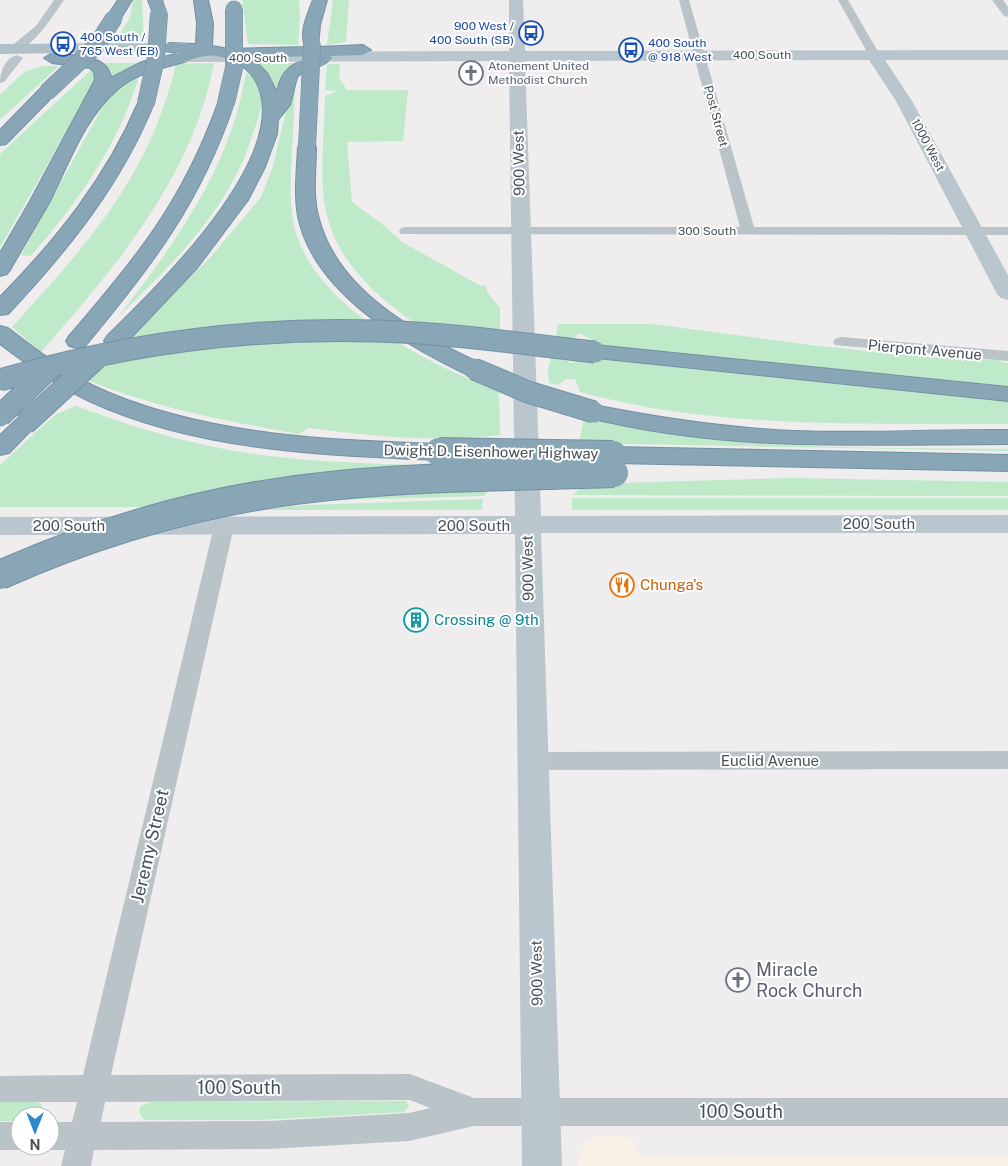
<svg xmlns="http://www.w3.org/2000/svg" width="1008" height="1166" viewBox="0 0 1008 1166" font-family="'Public Sans',sans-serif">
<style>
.commercial{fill:#f9f1e6}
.green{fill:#beeac9}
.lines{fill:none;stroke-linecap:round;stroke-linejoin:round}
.highway-casing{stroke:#7491a3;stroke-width:2}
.street{fill:#b9c3c8;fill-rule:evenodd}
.secondary{fill:#bac6cd;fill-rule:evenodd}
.primary{fill:#afc0c9;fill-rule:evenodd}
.highway{fill:#89a6b7;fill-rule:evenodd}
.highway-bridge-far2-casing{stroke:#7491a3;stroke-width:18;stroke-linecap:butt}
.highway-bridge-far1-casing{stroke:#7491a3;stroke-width:23;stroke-linecap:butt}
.highway-bridge-casing{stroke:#7491a3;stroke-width:30;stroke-linecap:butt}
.highway-bridge-far2{stroke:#89a6b7;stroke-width:17}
.highway-bridge-far1{stroke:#89a6b7;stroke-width:21}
.highway-bridge{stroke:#89a6b7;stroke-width:28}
.labels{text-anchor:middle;stroke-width:4;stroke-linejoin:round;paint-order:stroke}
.far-transit-label{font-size:12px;fill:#164399;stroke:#fff;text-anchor:start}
.far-street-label{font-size:12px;fill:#475258;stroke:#fff}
.far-worship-label{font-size:12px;fill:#5b616d;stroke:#fff;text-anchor:start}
.street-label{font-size:15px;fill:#475258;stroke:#fff}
.food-label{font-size:15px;fill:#c56008;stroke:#fff;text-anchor:start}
.culture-label{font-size:15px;fill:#0d838f;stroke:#fff;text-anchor:start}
.near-street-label{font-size:18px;fill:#475258;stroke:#fff}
.near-worship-label{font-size:18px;fill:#5b616d;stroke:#fff;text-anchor:start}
</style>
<rect width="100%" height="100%" fill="#efeded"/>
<!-- commercial -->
<path class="commercial" d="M 602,1135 L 625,1137 L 632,1140 L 641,1155 L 646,1157 L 1008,1156 L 1008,1166 L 578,1166 L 582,1148 L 591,1139 Z"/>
<!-- green -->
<path class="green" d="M 133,0 L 142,0 L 144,41 L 115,42 L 130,17 Z
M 242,0 L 299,0 L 300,16 L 298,45 L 248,44 Z
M 333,0 L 349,0 L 346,42 L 327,45 Z
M 101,63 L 141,63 L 140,67 L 109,82 L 112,71 Z
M 214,63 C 193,176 115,268 41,352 L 12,327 C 88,243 149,178 176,64 Z
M 257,63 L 297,63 L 284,73 L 279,90 Z
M 327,64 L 340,64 L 339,78 L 347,90 L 408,90 L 403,141 L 347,142 L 352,202 L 381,223 L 402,242 L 481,286 L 485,285 L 488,293 L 500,308 L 500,337 C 478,334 449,335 428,329 C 414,325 390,305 379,295 C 308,230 323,183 325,96 L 338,91 L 325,90 Z
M 43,66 L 59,66 L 0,120 L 0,95 L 24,72 Z
M 91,70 L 96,75 L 95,82 L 0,247 L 0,154 Z
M 140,73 C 120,143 78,202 31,256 L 21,255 L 109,95 Z
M 246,73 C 271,86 261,112 253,133 C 249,145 245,158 239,169 C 211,227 164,272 119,316 C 176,242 230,168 246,73 Z
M 294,77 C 297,123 287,169 292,214 C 302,303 426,362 499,392 L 500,435 C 436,443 373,436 308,428 L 299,434 C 226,421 154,408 85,379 L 209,259 L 261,197 L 273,166 Z
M 558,324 L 652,324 L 818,346 L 929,357 L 1000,360 L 1001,362 L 1008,363 L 1008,386 L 604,346 L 579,333 L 571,344 L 555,342 Z
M 552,353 L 567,358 L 569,363 L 603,358 L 1008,399 L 1008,424 C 865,423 719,430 580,392 L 575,379 L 566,379 L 558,385 L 549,383 L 548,370 Z
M 76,406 C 115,420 155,434 196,443 C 279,463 364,463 449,466 L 167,507 L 0,507 L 0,465 L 56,414 Z
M 584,417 C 723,452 866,447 1008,449 L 1008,451 L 579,443 Z
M 790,478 L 1008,482 L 1008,496 L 573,495 L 584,484 Z
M 493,485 L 484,496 L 336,500 L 246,507 Z
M 572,498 L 1008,498 L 1008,510 L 572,510 Z
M 483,499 L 482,510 L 254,510 L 308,505 Z
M 0,1101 L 36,1101 L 42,1105 L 39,1116 L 20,1116 L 20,1121 L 0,1121 Z
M 406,1101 L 409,1106 L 404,1112 L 260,1120 L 146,1120 L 142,1118 L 139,1111 L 141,1106 L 151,1102 Z"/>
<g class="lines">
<!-- highway casing -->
<g class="highway-casing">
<path id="highway" d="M 118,0 L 132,0 L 119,21 L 109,21 L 106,18 Z
M 148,0 L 162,0 L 166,13 L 164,16 L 154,16 Z
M 194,0 L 208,0 L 213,23 L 212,46 L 229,49 L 306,47 C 298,34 308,13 313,0 L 327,0 L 320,25 L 318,47 L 363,45 L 371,50 L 363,55 L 330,56 L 332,58 C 324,68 307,68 297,77 L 290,105 L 278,120 L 277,134 L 265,167 L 248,200 L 197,268 L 123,346 L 115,348 L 107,346 L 104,341 L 107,336 C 155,289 287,162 259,88 C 252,69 235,59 216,56 C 204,54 194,59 184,62 C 160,69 138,72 118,89 C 85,117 69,163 50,201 C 37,224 23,247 10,270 L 7,274 L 0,276 L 0,253 L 29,203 L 95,80 L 94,72 L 90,68 L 52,63 L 44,58 L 52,53 C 71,56 108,53 111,78 L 142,62 L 180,53 L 163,51 L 161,48 L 169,43 L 196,44 L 197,23 ZM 314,56 C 293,63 281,69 277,92 L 267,73 L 252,58 Z
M 47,87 L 53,88 L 55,92 L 53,96 L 6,144 L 0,145 L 0,130 L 41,88 Z
M 146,98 L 152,99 L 154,103 C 121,185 68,250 8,314 L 0,315 L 0,297 C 57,239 106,178 138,103 L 140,99 Z
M 226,98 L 232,99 L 234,103 C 201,202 151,267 85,346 L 77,348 L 69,346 L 66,341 L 69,336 C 136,259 183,201 218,103 L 220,99 Z
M 307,142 L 313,143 L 316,147 C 316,171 312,196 319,219 C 338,292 419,335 482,364 L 485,369 L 482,374 L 474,376 L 466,374 C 402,343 313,292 298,216 C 294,193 297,170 298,147 L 301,143 Z
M 0,326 L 8,328 C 39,352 70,376 107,392 C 212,436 327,440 439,444 L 448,447 L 451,452 L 448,457 L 439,460 C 322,455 198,451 89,401 C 57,386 28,365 0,344 Z
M 595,345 L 1008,387 L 1008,401 L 587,357 L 584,352 L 587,347 Z
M 594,405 C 660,418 727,428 794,431 C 866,434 937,429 1008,430 L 1008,444 C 863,444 728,453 586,417 L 582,412 L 586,407 Z
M 25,417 L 33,419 L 37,424 L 9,453 L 0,455 L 0,435 L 17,419 Z
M 613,447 L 1008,455 L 1008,471 L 613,463 L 604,460 L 601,455 L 604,450 Z"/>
</g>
<!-- street -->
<path class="street" d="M 54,0 L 64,0 C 55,13 28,56 10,51 L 10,47 L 36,26 Z
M 679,0 L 689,0 L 754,227 L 1008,227 L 1008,235 L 401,234 L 399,231 L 401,228 L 406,227 L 740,227 Z
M 838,0 L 848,0 L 880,55 L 878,57 L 870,57 Z
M 992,0 L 1003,0 L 1008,7 L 1008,17 L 1004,16 Z
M 17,55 L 23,58 L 4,82 L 0,83 C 0,72 5,58 17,55 Z
M 841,337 L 1008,351 L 1008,361 L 835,345 L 833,342 L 835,339 Z
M 224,520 L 231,522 L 234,526 L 111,1075 L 410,1074 L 474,1098 L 1008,1098 L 1008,1126 L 474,1126 L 409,1141 L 269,1149 L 94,1150 L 91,1166 L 61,1166 L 65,1150 L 50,1150 L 40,1146 L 50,1146 L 50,1122 L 72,1122 L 77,1102 L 0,1102 L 0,1076 L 83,1075 L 214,526 L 217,522 ZM 410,1100 L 430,1108 L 409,1113 L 269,1121 L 101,1122 L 105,1102 Z
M 1008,751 L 1008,769 L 533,770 L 525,767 L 522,761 L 525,755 L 533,752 Z
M 0,1122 L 20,1122 L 20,1146 L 30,1146 L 20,1150 L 0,1150 Z"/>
<!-- secondary -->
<path class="secondary" d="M 509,0 L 523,0 L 525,51 L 1008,50 L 1008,60 L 885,60 L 912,101 L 1008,275 L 1008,300 L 1001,298 L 997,294 L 896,101 L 869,60 L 525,61 L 541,516 L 1008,515 L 1008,533 L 541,533 L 562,1166 L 522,1166 L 515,534 L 0,535 L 0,517 L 515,516 L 509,61 L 178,62 L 170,57 L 178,52 L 509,51 Z"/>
<!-- primary -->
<path class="primary" d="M 186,43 L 194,48 L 192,51 L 0,54 L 0,44 Z"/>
<!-- highway -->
<use href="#highway" class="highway"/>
<!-- highway-bridge-far2 casing -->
<g class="highway-bridge-far2-casing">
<path id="highway-bridge-far2" d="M 47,92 L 96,46 L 114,18
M 146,103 L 156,58 L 159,13
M 226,103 L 234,68 L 234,9
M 307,147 L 312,44"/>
</g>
<!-- highway-bridge-far1 casing -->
<g class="highway-bridge-far1-casing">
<path id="highway-bridge-far1" d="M 474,369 L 528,392 L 594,412
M 0,380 C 123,344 248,327 377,331 C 450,333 523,344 595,352
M 0,416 L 51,367
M 25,424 L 101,354"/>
</g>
<!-- highway-bridge casing -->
<g class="highway-bridge-casing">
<path id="highway-bridge" d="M 439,452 L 613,455
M 0,575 C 90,535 184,506 282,492 C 392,476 503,477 614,473"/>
</g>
<!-- highway-bridge-far2 -->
<use href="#highway-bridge-far2" class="highway-bridge-far2"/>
<!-- highway-bridge-far1 -->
<use href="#highway-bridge-far1" class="highway-bridge-far1"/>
<!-- highway-bridge -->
<use href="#highway-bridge" class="highway-bridge"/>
</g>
<!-- icons -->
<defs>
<g id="bus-ring" transform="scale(1.25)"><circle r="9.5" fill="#fff" stroke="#1a4fb4" stroke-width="1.5"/><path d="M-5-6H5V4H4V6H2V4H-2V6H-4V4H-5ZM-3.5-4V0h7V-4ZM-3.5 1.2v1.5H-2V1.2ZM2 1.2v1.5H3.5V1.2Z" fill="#1a4fb4"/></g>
<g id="church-ring" transform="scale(1.25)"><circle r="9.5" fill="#fff" stroke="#6b7280" stroke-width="1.5"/><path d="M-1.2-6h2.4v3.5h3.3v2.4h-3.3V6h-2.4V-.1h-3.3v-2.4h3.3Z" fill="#6b7280"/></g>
<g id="restaurant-ring" transform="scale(1.25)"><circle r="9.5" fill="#fff" stroke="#e8710a" stroke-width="1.5"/><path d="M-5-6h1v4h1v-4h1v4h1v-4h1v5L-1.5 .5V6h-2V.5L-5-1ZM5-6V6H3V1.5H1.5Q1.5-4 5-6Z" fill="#e8710a"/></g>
<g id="building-ring" transform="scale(1.25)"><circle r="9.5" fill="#fff" stroke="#0f9aa8" stroke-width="1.5"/><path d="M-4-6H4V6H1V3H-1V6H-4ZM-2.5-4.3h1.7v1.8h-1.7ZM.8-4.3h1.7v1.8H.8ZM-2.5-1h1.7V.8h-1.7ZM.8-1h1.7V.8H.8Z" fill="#0f9aa8"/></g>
</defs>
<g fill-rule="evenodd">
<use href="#bus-ring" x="531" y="33"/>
<use href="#bus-ring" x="63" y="44"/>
<use href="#bus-ring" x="631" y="50"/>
<use href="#church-ring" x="471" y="73"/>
<use href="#restaurant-ring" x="622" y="585"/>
<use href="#building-ring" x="416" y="620"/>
<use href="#church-ring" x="738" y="980"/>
</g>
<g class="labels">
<!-- far-transit labels -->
<g class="far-transit-label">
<text x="514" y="30" text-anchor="end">900 West /<tspan x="514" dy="14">400 South (SB)</tspan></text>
<text x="80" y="41">400 South /<tspan x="80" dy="14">765 West (EB)</tspan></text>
<text x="648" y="47">400 South<tspan x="648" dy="14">@ 918 West</tspan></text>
</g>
<!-- far-street labels -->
<g class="far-street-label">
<text x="762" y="59">400 South</text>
<text x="258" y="62">400 South</text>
<text transform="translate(716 116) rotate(75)" y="4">Post Street</text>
<text transform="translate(928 145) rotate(62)" y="4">1000 West</text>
<text x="707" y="235">300 South</text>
</g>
<!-- far-worship labels -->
<g class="far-worship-label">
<text x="488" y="70">Atonement United<tspan x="488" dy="14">Methodist Church</tspan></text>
</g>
<!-- street labels -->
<g class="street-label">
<text transform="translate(519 163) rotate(-91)" y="5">900 West</text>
<text transform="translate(925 350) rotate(5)" y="5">Pierpont Avenue</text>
<text transform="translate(491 452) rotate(1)" y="5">Dwight D. Eisenhower Highway</text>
<text x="879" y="529">200 South</text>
<text x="69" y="531">200 South</text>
<text x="474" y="531">200 South</text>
<text transform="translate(528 568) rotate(-91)" y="5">900 West</text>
<text x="770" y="766">Euclid Avenue</text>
<text transform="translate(537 973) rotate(-91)" y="5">900 West</text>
</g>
<!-- food labels -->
<g class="food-label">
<text x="640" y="590">Chunga's</text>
</g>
<!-- culture labels -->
<g class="culture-label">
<text x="434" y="625">Crossing @ 9th</text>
</g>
<!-- near-street labels -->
<g class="near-street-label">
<text transform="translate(150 846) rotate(-77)" y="6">Jeremy Street</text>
<text x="239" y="1094">100 South</text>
<text x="741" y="1118">100 South</text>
</g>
<!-- near-worship labels -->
<g class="near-worship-label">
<text x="756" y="976">Miracle<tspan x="756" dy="21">Rock Church</tspan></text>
</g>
</g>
<!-- north arrow -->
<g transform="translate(35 1131) rotate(180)"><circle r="24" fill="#ffffff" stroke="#b5babc"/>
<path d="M0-4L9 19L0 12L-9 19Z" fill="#2a88cc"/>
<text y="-8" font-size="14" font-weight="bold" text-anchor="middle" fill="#475258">N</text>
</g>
</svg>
